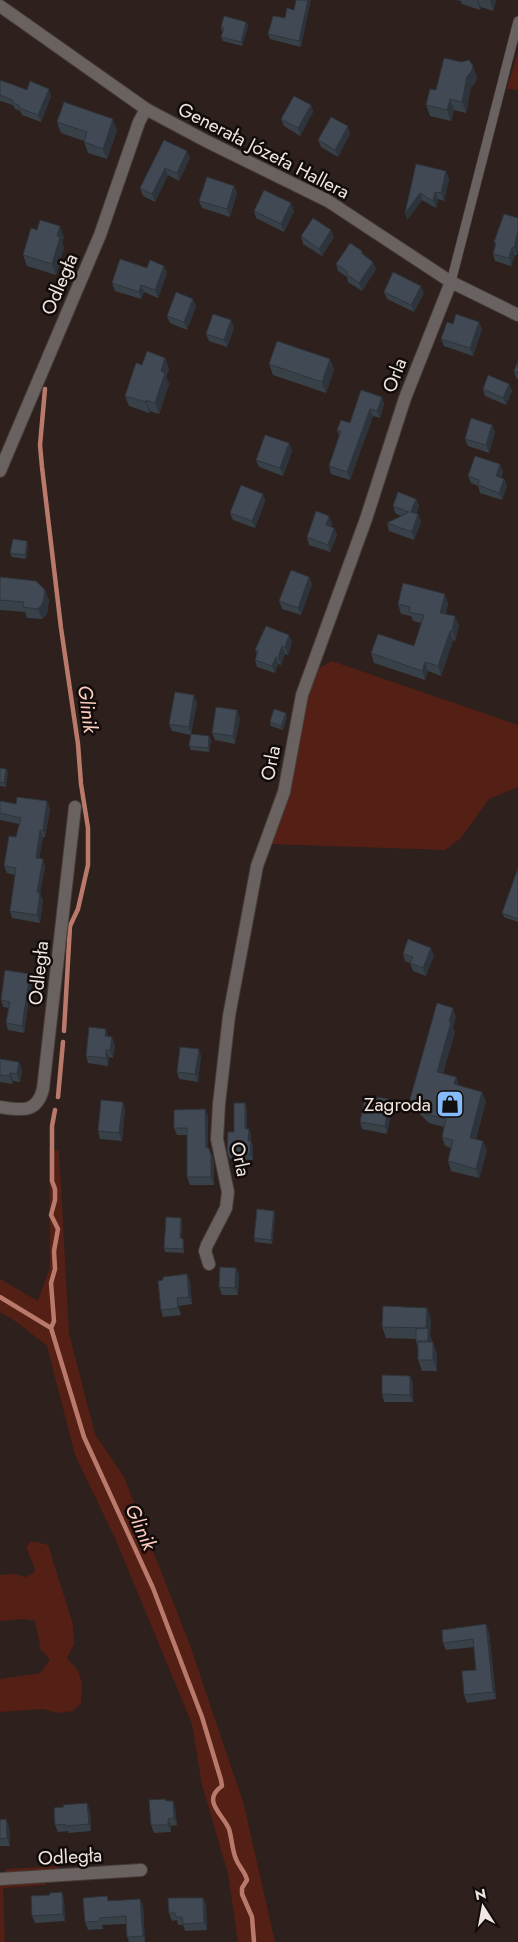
<svg xmlns="http://www.w3.org/2000/svg" width="518" height="1942" viewBox="0 0 518 1942" font-family="Jost,sans-serif">
<style>
.green{fill:#541f14}
.lines{fill:none;stroke-linecap:round;stroke-linejoin:round}
.stream{stroke:#ba7a6b;stroke-width:4.5}
.service-casing{stroke:#483c39;stroke-width:10}
.minor-casing{stroke:#483c39;stroke-width:14}
.tertiary-casing{stroke:#483c39;stroke-width:14}
.service{stroke:#696261;stroke-width:9}
.minor{stroke:#696261;stroke-width:12}
.tertiary{stroke:#696261;stroke-width:12}
.wall{fill:#384048}
.shaded-wall{fill:#2e343b}
.building{fill:#414a54;stroke:#2e343b}
.labels{text-anchor:middle;stroke-width:5;stroke-linejoin:round;paint-order:stroke}
.street-label{font-size:19px;fill:#efe6e3;stroke:#110b0a}
.poi-label{font-size:19px;fill:#efe6e3;stroke:#110b0a;text-anchor:end}
.water-label{font-size:20px;font-style:italic;fill:#ffccc0;stroke:#110b0a}
</style>
<rect width="100%" height="100%" fill="#2d201d"/>
<!-- green -->
<path class="green" d="M 518,51 L 518,90 L 507,89 Z
M 332,661 L 518,725 L 518,787 L 489,799 L 461,838 L 445,850 L 270,844 L 302,716 L 317,669 Z
M 49,1148 L 59,1151 L 69,1333 L 95,1434 L 124,1477 L 190,1645 L 244,1805 L 275,1942 L 238,1942 L 228,1874 L 202,1785 L 192,1724 L 115,1538 L 75,1455 L 47,1346 L 18,1323 L 0,1312 L 0,1279 L 38,1301 L 50,1267 Z
M 30,1542 L 37,1542 L 48,1545 L 73,1624 L 74,1644 L 67,1658 L 78,1670 L 82,1683 L 81,1703 L 73,1711 L 58,1713 L 43,1709 L 0,1712 L 0,1679 L 41,1673 L 50,1659 L 41,1650 L 35,1621 L 23,1619 L 0,1621 L 0,1575 L 14,1574 L 26,1577 L 34,1573 L 35,1569 L 26,1547 Z
M 58,1866 L 58,1872 L 7,1875 L 6,1869 Z
M 45,1882 L 46,1885 L 3,1888 L 5,1942 L 0,1942 L 0,1884 Z"/>
<g class="lines">
<!-- stream -->
<path class="stream" d="M 45,389 L 40,445 L 42,467 L 61,628 L 78,744 L 81,784 L 88,828 L 88,865 L 78,909 L 70,926 L 64,1031
M 58,1097 L 63,1042
M 55,1110 L 52,1126 L 52,1181 L 55,1189 L 55,1200 L 51,1215 L 58,1229 L 54,1251 L 55,1269 L 51,1283 L 54,1321 L 51,1328 L 84,1437 L 153,1588 L 202,1717 L 221,1780 L 222,1786 C 201,1801 223,1814 229,1829 C 232,1839 232,1850 236,1859 C 239,1867 245,1871 247,1880 L 242,1888 L 242,1894 L 252,1917 L 254,1942
M 0,1297 L 51,1328"/>
<!-- service casing -->
<g class="service-casing">
<path id="service" d="M 451,282 L 518,21"/>
</g>
<!-- minor casing -->
<g class="minor-casing">
<path id="minor" d="M 0,471 L 100,235 L 139,122 L 146,109
M 0,1107 C 20,1110 37,1114 43,1089 L 75,807
M 209,1264 L 205,1251 L 207,1245 L 226,1208 L 228,1192 L 217,1139 L 219,1104 L 229,1016 L 257,866 L 284,792 L 302,695 L 366,519 L 405,398 L 451,282
M 0,1879 L 141,1870"/>
</g>
<!-- tertiary casing -->
<g class="tertiary-casing">
<path id="tertiary" d="M 0,6 L 146,109 L 206,141 L 328,201 L 451,282 L 518,315"/>
</g>
<!-- service -->
<use href="#service" class="service"/>
<!-- minor -->
<use href="#minor" class="minor"/>
<!-- tertiary -->
<use href="#tertiary" class="tertiary"/>
</g>
<!-- wall -->
<path class="wall" d="M 456,0 L 496,0 L 493,11 L 481,7 L 480,10 L 462,4 L 461,1 Z
M 294,10 L 301,47 L 270,39 L 268,34 Z
M 246,22 L 248,26 L 242,46 L 223,41 L 221,37 L 223,31 L 222,31 L 221,27 Z
M 477,77 L 475,83 L 471,87 L 466,113 L 454,110 L 451,121 L 430,116 L 426,105 L 436,90 Z
M 0,80 L 27,90 L 49,89 L 51,96 L 41,122 L 22,115 L 20,111 L 15,109 L 13,105 L 0,101 Z
M 311,105 L 313,112 L 300,136 L 284,126 L 281,119 Z
M 57,122 L 117,130 L 107,159 L 88,153 L 84,142 L 84,141 L 61,133 Z
M 350,134 L 338,157 L 321,147 L 318,140 Z
M 164,140 L 190,158 L 179,181 L 168,175 L 155,202 L 143,196 L 140,188 Z
M 416,164 L 446,171 L 449,179 L 444,201 L 438,199 L 436,208 L 422,200 L 407,220 Z
M 234,186 L 237,193 L 230,217 L 202,208 L 199,201 Z
M 254,211 L 294,211 L 284,232 L 256,218 Z
M 518,218 L 517,255 L 515,255 L 511,266 L 495,261 L 493,254 L 495,245 L 494,242 Z
M 301,236 L 334,237 L 322,256 L 303,244 Z
M 64,237 L 62,242 L 64,248 L 56,275 L 27,266 L 23,255 Z
M 362,251 L 364,256 L 376,269 L 362,291 L 348,282 L 347,277 L 338,271 L 336,264 Z
M 164,266 L 167,273 L 158,298 L 144,292 L 141,299 L 115,291 L 112,283 L 147,268 Z
M 384,292 L 424,293 L 414,312 L 387,299 Z
M 196,306 L 187,330 L 170,323 L 167,316 Z
M 231,320 L 234,328 L 227,347 L 209,341 L 206,334 Z
M 479,322 L 482,329 L 473,356 L 444,346 L 441,339 L 453,324 Z
M 165,358 L 169,369 L 166,377 L 169,384 L 159,414 L 150,411 L 149,413 L 129,406 L 125,396 L 142,365 Z
M 330,359 L 334,370 L 326,393 L 273,375 L 269,364 Z
M 518,361 L 518,379 L 516,378 L 514,371 Z
M 509,384 L 512,391 L 506,405 L 485,396 L 483,389 Z
M 361,390 L 384,404 L 380,418 L 373,416 L 350,480 L 331,474 L 329,466 L 339,435 L 337,430 L 350,423 Z
M 492,425 L 495,432 L 489,453 L 468,446 L 465,439 Z
M 289,443 L 292,451 L 283,476 L 259,467 L 256,460 Z
M 500,464 L 503,472 L 501,478 L 504,479 L 507,486 L 502,500 L 480,493 L 478,486 L 471,483 L 468,476 Z
M 263,494 L 265,501 L 255,528 L 233,520 L 230,513 Z
M 416,499 L 419,506 L 416,514 L 418,514 L 421,522 L 414,540 L 389,531 L 387,523 L 402,516 L 396,514 L 393,506 Z
M 329,516 L 332,523 L 331,527 L 334,528 L 337,535 L 330,552 L 309,545 L 307,537 Z
M 27,541 L 28,545 L 26,559 L 12,557 L 10,553 Z
M 0,577 L 49,600 L 47,614 L 42,619 L 27,618 L 25,612 L 0,610 Z
M 309,577 L 312,584 L 301,615 L 282,609 L 279,601 Z
M 448,603 L 446,614 L 459,625 L 455,641 L 453,640 L 441,676 L 428,671 L 425,680 L 374,663 L 371,653 L 414,646 L 421,623 L 413,621 L 411,616 L 401,614 L 398,604 Z
M 292,642 L 288,655 L 285,654 L 281,665 L 278,664 L 275,673 L 257,667 L 255,660 L 257,654 L 255,650 Z
M 197,703 L 191,734 L 211,740 L 209,752 L 191,750 L 189,746 L 191,735 L 172,731 L 169,724 Z
M 287,717 L 283,730 L 271,726 L 270,722 Z
M 240,718 L 235,744 L 215,740 L 212,733 Z
M 0,768 L 6,769 L 8,772 L 6,787 L 0,786 Z
M 0,801 L 16,804 L 47,801 L 50,809 L 45,837 L 43,837 L 39,859 L 45,866 L 40,894 L 43,900 L 40,923 L 12,918 L 10,911 L 15,875 L 7,873 L 4,866 L 16,837 L 19,824 L 0,820 Z
M 518,868 L 518,922 L 504,917 L 502,913 Z
M 403,954 L 434,955 L 426,976 L 413,971 L 410,963 L 405,961 Z
M 30,974 L 32,981 L 24,1033 L 8,1030 L 6,1023 L 8,1008 L 3,1007 L 1,1000 Z
M 456,1017 L 453,1028 L 455,1032 L 443,1073 L 456,1077 L 459,1086 L 486,1101 L 476,1139 L 487,1150 L 479,1178 L 451,1171 L 448,1161 L 451,1148 L 445,1146 L 442,1137 L 444,1127 L 429,1123 L 414,1108 L 410,1099 Z
M 108,1036 L 115,1045 L 113,1058 L 109,1057 L 108,1066 L 88,1063 L 86,1056 Z
M 201,1056 L 198,1082 L 179,1079 L 177,1072 Z
M 0,1059 L 19,1062 L 22,1070 L 20,1082 L 13,1081 L 12,1084 L 0,1082 Z
M 389,1099 L 392,1107 L 387,1134 L 362,1129 L 360,1122 L 375,1104 Z
M 125,1109 L 122,1141 L 100,1139 L 98,1131 Z
M 205,1109 L 208,1117 L 208,1148 L 212,1155 L 214,1163 L 214,1185 L 190,1185 L 187,1177 L 187,1135 L 177,1135 L 174,1128 Z
M 247,1109 L 247,1129 L 251,1135 L 251,1141 L 253,1147 L 253,1160 L 230,1159 L 227,1153 L 234,1132 Z
M 275,1214 L 272,1244 L 255,1242 L 254,1238 Z
M 181,1218 L 182,1222 L 181,1238 L 184,1242 L 184,1253 L 165,1252 L 164,1248 Z
M 236,1268 L 239,1275 L 238,1295 L 222,1295 L 219,1287 Z
M 187,1274 L 190,1282 L 192,1304 L 179,1306 L 181,1315 L 163,1317 L 161,1310 L 163,1280 Z
M 431,1319 L 430,1335 L 432,1342 L 437,1353 L 437,1371 L 422,1371 L 418,1360 L 418,1348 L 416,1341 L 416,1339 L 386,1338 L 382,1327 Z
M 413,1383 L 413,1402 L 384,1402 L 382,1394 Z
M 489,1632 L 496,1699 L 467,1703 L 464,1695 L 476,1670 L 474,1647 L 446,1650 L 443,1643 Z
M 165,1799 L 166,1801 L 173,1801 L 175,1808 L 177,1825 L 171,1826 L 171,1832 L 154,1833 L 151,1825 Z
M 64,1807 L 90,1810 L 91,1831 L 68,1833 L 68,1831 L 58,1832 L 55,1825 Z
M 6,1819 L 9,1827 L 10,1846 L 0,1846 L 0,1820 Z
M 62,1892 L 64,1900 L 65,1921 L 35,1923 L 32,1916 L 50,1895 Z
M 203,1898 L 206,1905 L 207,1930 L 185,1931 L 183,1925 L 178,1925 L 177,1920 L 172,1921 L 169,1913 Z
M 109,1900 L 143,1906 L 145,1942 L 129,1942 L 127,1937 L 126,1924 L 102,1925 L 103,1929 L 88,1930 L 85,1922 Z"/>
<!-- shaded-wall -->
<path class="shaded-wall" d="M 308,0 L 311,0 L 301,47 L 299,41 Z
M 477,0 L 478,0 L 481,7 L 480,10 Z
M 490,0 L 496,0 L 493,11 Z
M 246,22 L 248,26 L 242,46 L 241,42 Z
M 473,66 L 477,77 L 475,83 L 471,87 L 466,113 L 462,102 L 467,76 Z
M 49,89 L 51,96 L 41,122 L 38,115 Z
M 450,99 L 454,110 L 451,121 L 447,110 Z
M 311,105 L 313,112 L 300,136 L 298,128 Z
M 113,119 L 117,130 L 107,159 L 103,149 Z
M 348,126 L 350,134 L 338,157 L 335,150 Z
M 187,151 L 190,158 L 179,181 L 177,173 Z
M 165,168 L 168,175 L 155,202 L 152,194 Z
M 446,171 L 449,179 L 444,201 L 441,193 Z
M 234,186 L 237,193 L 230,217 L 227,209 Z
M 435,192 L 438,199 L 436,208 L 433,201 Z
M 420,193 L 422,200 L 407,220 L 405,213 Z
M 291,203 L 294,211 L 284,232 L 281,224 Z
M 60,226 L 64,237 L 62,242 L 64,248 L 56,275 L 52,264 L 57,236 Z
M 331,230 L 334,237 L 322,256 L 319,249 Z
M 518,230 L 518,250 L 517,255 L 514,248 Z
M 512,247 L 515,255 L 511,266 L 509,258 Z
M 373,262 L 376,269 L 362,291 L 359,283 Z
M 164,266 L 167,273 L 158,298 L 155,290 Z
M 141,285 L 144,292 L 141,299 L 139,292 Z
M 421,286 L 424,293 L 414,312 L 411,305 Z
M 193,299 L 196,306 L 187,330 L 184,322 Z
M 231,320 L 234,328 L 227,347 L 224,340 Z
M 479,322 L 482,329 L 473,356 L 470,348 Z
M 165,358 L 169,369 L 166,377 L 169,384 L 159,414 L 155,403 L 161,371 Z
M 330,359 L 334,370 L 326,393 L 322,382 Z
M 509,384 L 512,391 L 506,405 L 503,398 Z
M 382,397 L 384,404 L 380,418 L 377,411 Z
M 146,400 L 150,411 L 149,413 L 146,402 Z
M 370,409 L 373,416 L 350,480 L 347,472 Z
M 492,425 L 495,432 L 489,453 L 486,445 Z
M 289,443 L 292,451 L 283,476 L 280,468 Z
M 500,464 L 503,472 L 499,484 L 496,476 Z
M 504,479 L 507,486 L 502,500 L 499,493 Z
M 263,494 L 265,501 L 255,528 L 252,521 Z
M 416,499 L 419,506 L 414,519 L 411,512 Z
M 418,514 L 421,522 L 414,540 L 412,532 Z
M 329,516 L 332,523 L 329,532 L 326,525 Z
M 334,528 L 337,535 L 330,552 L 328,545 Z
M 27,541 L 28,545 L 26,559 L 25,555 Z
M 309,577 L 312,584 L 301,615 L 298,608 Z
M 45,590 L 49,600 L 47,614 L 42,619 L 38,609 Z
M 445,594 L 448,603 L 444,622 L 440,613 Z
M 455,616 L 459,625 L 455,641 L 452,631 Z
M 450,631 L 453,640 L 441,676 L 438,666 Z
M 289,635 L 292,642 L 288,655 L 285,647 Z
M 282,646 L 285,654 L 281,665 L 278,658 Z
M 276,657 L 278,664 L 275,673 L 272,666 Z
M 425,662 L 428,671 L 425,680 L 422,671 Z
M 194,695 L 197,703 L 191,735 L 189,727 Z
M 237,710 L 240,718 L 235,744 L 233,736 Z
M 286,713 L 287,717 L 283,730 L 281,726 Z
M 209,736 L 211,740 L 209,752 L 208,748 Z
M 6,769 L 8,772 L 6,787 L 4,783 Z
M 47,801 L 50,809 L 45,837 L 43,830 Z
M 40,830 L 43,837 L 38,865 L 36,858 Z
M 43,859 L 45,866 L 40,894 L 43,900 L 40,923 L 37,915 L 37,892 Z
M 431,948 L 434,955 L 426,976 L 423,968 Z
M 30,974 L 32,981 L 24,1033 L 22,1026 Z
M 453,1008 L 456,1017 L 453,1028 L 455,1032 L 440,1081 L 437,1072 L 449,1022 Z
M 106,1029 L 108,1036 L 107,1044 L 105,1036 Z
M 112,1037 L 115,1045 L 113,1058 L 110,1050 Z
M 199,1049 L 201,1056 L 198,1082 L 195,1074 Z
M 106,1050 L 109,1057 L 108,1066 L 106,1058 Z
M 19,1062 L 22,1070 L 20,1082 L 17,1074 Z
M 10,1073 L 13,1081 L 12,1084 L 10,1076 Z
M 456,1077 L 459,1086 L 454,1084 Z
M 482,1092 L 486,1101 L 474,1147 L 470,1138 Z
M 389,1099 L 392,1107 L 387,1134 L 385,1126 Z
M 123,1102 L 125,1109 L 122,1141 L 119,1133 Z
M 245,1103 L 247,1109 L 247,1135 L 245,1129 Z
M 205,1109 L 208,1117 L 208,1155 L 206,1148 Z
M 249,1129 L 251,1135 L 251,1141 L 253,1147 L 253,1160 L 250,1154 L 248,1141 Z
M 483,1141 L 487,1150 L 479,1178 L 476,1169 Z
M 209,1148 L 214,1163 L 214,1185 L 211,1177 Z
M 274,1211 L 275,1214 L 272,1244 L 271,1240 Z
M 181,1218 L 182,1222 L 181,1242 L 180,1238 Z
M 183,1239 L 184,1242 L 184,1253 L 183,1249 Z
M 236,1268 L 239,1275 L 238,1295 L 235,1288 Z
M 187,1274 L 190,1282 L 192,1304 L 189,1297 Z
M 177,1298 L 179,1306 L 181,1315 L 178,1308 Z
M 427,1308 L 431,1319 L 430,1335 L 432,1339 L 432,1352 L 428,1341 L 426,1328 Z
M 433,1342 L 437,1353 L 437,1371 L 433,1360 Z
M 410,1376 L 413,1383 L 413,1402 L 410,1395 Z
M 486,1624 L 489,1632 L 496,1699 L 493,1692 Z
M 173,1801 L 175,1808 L 177,1825 L 174,1818 Z
M 87,1803 L 90,1810 L 91,1831 L 89,1824 Z
M 6,1819 L 9,1827 L 10,1846 L 7,1838 Z
M 168,1819 L 171,1826 L 171,1832 L 168,1825 Z
M 62,1892 L 64,1900 L 65,1921 L 63,1914 Z
M 203,1898 L 206,1905 L 207,1930 L 204,1923 Z
M 140,1899 L 143,1906 L 145,1942 L 143,1936 Z"/>
<!-- building -->
<path class="building" d="M 296,0 L 308,0 L 299,41 L 268,34 L 273,16 L 285,18 L 287,8 L 294,10 Z
M 224,16 L 246,22 L 241,42 L 221,37 L 224,28 L 221,27 Z
M 444,58 L 461,62 L 469,60 L 473,66 L 471,72 L 467,76 L 462,102 L 450,99 L 447,110 L 426,105 L 430,89 L 436,90 Z
M 0,80 L 27,90 L 30,81 L 49,89 L 38,115 L 19,108 L 20,106 L 12,102 L 13,100 L 0,95 Z
M 294,96 L 311,105 L 298,128 L 281,119 Z
M 64,102 L 113,119 L 103,149 L 84,142 L 87,132 L 57,122 Z
M 331,117 L 348,126 L 335,150 L 318,140 Z
M 164,140 L 187,151 L 177,173 L 165,168 L 152,194 L 140,188 Z
M 416,164 L 446,171 L 441,193 L 435,192 L 433,201 L 420,193 L 405,213 Z
M 207,177 L 234,186 L 227,209 L 199,201 Z
M 264,190 L 291,203 L 281,224 L 254,211 Z
M 504,214 L 518,218 L 518,230 L 514,248 L 512,247 L 509,258 L 493,254 L 496,243 L 494,242 Z
M 313,218 L 331,230 L 319,249 L 301,236 Z
M 40,220 L 60,226 L 57,236 L 60,237 L 52,264 L 23,255 L 31,228 L 37,230 Z
M 350,243 L 362,251 L 361,253 L 373,262 L 359,283 L 346,274 L 348,272 L 336,264 Z
M 120,259 L 147,268 L 150,260 L 164,266 L 155,290 L 141,285 L 139,292 L 112,283 Z
M 393,272 L 421,286 L 411,305 L 384,292 Z
M 176,292 L 193,299 L 184,322 L 167,316 Z
M 213,314 L 231,320 L 224,340 L 206,334 Z
M 456,314 L 479,322 L 470,348 L 441,339 L 447,322 L 453,324 Z
M 277,341 L 330,359 L 322,382 L 269,364 Z
M 147,351 L 165,358 L 161,371 L 165,373 L 155,403 L 146,400 L 146,402 L 125,396 L 136,363 L 142,365 Z
M 518,361 L 518,373 L 514,371 Z
M 488,375 L 509,384 L 503,398 L 483,389 Z
M 361,390 L 382,397 L 377,411 L 370,409 L 347,472 L 329,466 L 341,431 L 337,430 L 341,420 L 350,423 Z
M 471,418 L 492,425 L 486,445 L 465,439 Z
M 265,435 L 289,443 L 280,468 L 256,460 Z
M 475,456 L 500,464 L 496,476 L 504,479 L 499,493 L 478,485 L 479,480 L 468,476 Z
M 241,485 L 263,494 L 252,521 L 230,513 Z
M 398,492 L 416,499 L 411,512 L 418,514 L 412,532 L 387,523 L 409,512 L 393,506 Z
M 316,511 L 329,516 L 326,525 L 334,528 L 328,545 L 307,537 Z
M 13,539 L 27,541 L 25,555 L 10,553 Z
M 291,570 L 309,577 L 298,608 L 279,601 Z
M 0,577 L 36,581 L 45,590 L 43,603 L 38,609 L 23,607 L 24,602 L 0,600 Z
M 403,583 L 445,594 L 440,613 L 455,616 L 452,631 L 450,631 L 438,666 L 425,662 L 422,671 L 371,653 L 378,634 L 414,646 L 424,615 L 409,612 L 410,607 L 398,604 Z
M 266,626 L 289,635 L 285,647 L 282,646 L 278,658 L 276,657 L 272,666 L 255,660 L 258,651 L 255,650 Z
M 175,692 L 194,695 L 189,727 L 169,724 Z
M 216,707 L 237,710 L 233,736 L 212,733 Z
M 274,709 L 286,713 L 281,726 L 270,722 Z
M 191,734 L 209,736 L 208,748 L 189,746 Z
M 0,768 L 6,769 L 4,783 L 0,782 Z
M 17,797 L 47,801 L 43,830 L 40,830 L 36,858 L 43,859 L 37,892 L 40,893 L 37,915 L 10,911 L 16,868 L 4,866 L 9,836 L 16,837 L 21,818 L 0,813 L 0,801 L 16,804 Z
M 518,868 L 518,919 L 502,913 Z
M 408,939 L 431,948 L 423,968 L 410,963 L 413,957 L 403,954 Z
M 5,970 L 30,974 L 22,1026 L 6,1023 L 10,1002 L 1,1000 Z
M 437,1003 L 453,1008 L 449,1022 L 451,1022 L 437,1072 L 456,1077 L 454,1084 L 482,1092 L 470,1138 L 483,1141 L 476,1169 L 448,1161 L 453,1140 L 442,1137 L 446,1119 L 426,1114 L 410,1099 Z
M 89,1027 L 106,1029 L 105,1036 L 112,1037 L 110,1050 L 106,1050 L 106,1058 L 86,1056 Z
M 180,1047 L 199,1049 L 195,1074 L 177,1072 Z
M 0,1059 L 19,1062 L 17,1074 L 10,1073 L 10,1076 L 0,1075 Z
M 376,1097 L 389,1099 L 385,1126 L 360,1122 L 364,1102 L 375,1104 Z
M 101,1100 L 123,1102 L 119,1133 L 98,1131 Z
M 234,1103 L 245,1103 L 245,1129 L 249,1129 L 248,1141 L 251,1141 L 250,1154 L 227,1153 L 228,1132 L 234,1132 Z
M 205,1109 L 206,1148 L 209,1148 L 211,1156 L 211,1177 L 187,1177 L 187,1128 L 174,1128 L 174,1110 Z
M 257,1209 L 274,1211 L 271,1240 L 254,1238 Z
M 166,1217 L 181,1218 L 180,1238 L 183,1239 L 183,1249 L 164,1248 Z
M 220,1267 L 236,1268 L 235,1288 L 219,1287 Z
M 187,1274 L 189,1297 L 177,1298 L 178,1308 L 161,1310 L 158,1281 L 163,1280 L 163,1277 Z
M 383,1306 L 427,1308 L 426,1328 L 382,1327 Z
M 428,1328 L 428,1341 L 416,1341 L 416,1329 Z
M 418,1342 L 433,1342 L 433,1360 L 418,1360 Z
M 382,1375 L 410,1376 L 410,1395 L 382,1394 Z
M 486,1624 L 493,1692 L 464,1695 L 462,1671 L 476,1670 L 473,1639 L 443,1643 L 442,1630 Z
M 165,1799 L 166,1801 L 173,1801 L 174,1818 L 168,1819 L 168,1825 L 151,1825 L 149,1800 Z
M 87,1803 L 89,1824 L 66,1826 L 65,1824 L 55,1825 L 54,1808 L 64,1807 L 63,1805 Z
M 6,1819 L 7,1838 L 0,1839 L 0,1820 Z
M 62,1892 L 63,1914 L 32,1916 L 31,1896 L 50,1895 L 50,1893 Z
M 107,1896 L 108,1901 L 140,1899 L 143,1936 L 127,1937 L 126,1916 L 100,1918 L 100,1921 L 85,1922 L 83,1898 Z
M 168,1898 L 203,1898 L 204,1923 L 183,1924 L 182,1917 L 176,1917 L 175,1913 L 169,1913 Z"/>
<!-- icons -->
<defs>
<g id="shop-square" transform="scale(1.4375)"><rect x="-9" y="-9" width="18" height="18" rx="4" fill="#86bbfb" stroke="#110b0a"/><path d="M-5-2.5h2.3a2.7 3.5 0 0 1 5.4 0H5L5.5 6h-11ZM-1.5-2.5h3a1.5 2.3 0 0 0-3 0Z" fill="#111"/></g>
</defs>
<g fill-rule="evenodd">
<use href="#shop-square" x="450" y="1104"/>
</g>
<g class="labels">
<!-- street labels -->
<g class="street-label">
<text transform="translate(264 150) rotate(27)" y="7">Generała Józefa Hallera</text>
<text transform="translate(59 284) rotate(-67)" y="7">Odległa</text>
<text transform="translate(394 375) rotate(-69)" y="7">Orla</text>
<text transform="translate(270 763) rotate(-79)" y="7">Orla</text>
<text transform="translate(38 973) rotate(-84)" y="7">Odległa</text>
<text transform="translate(241 1159) rotate(79)" y="7">Orla</text>
<text transform="translate(70 1856) rotate(-3)" y="7">Odległa</text>
</g>
<!-- poi labels -->
<g class="poi-label">
<text x="431" y="1111">Zagroda</text>
</g>
<!-- water labels -->
<g class="water-label">
<text transform="translate(88 709) rotate(83)" y="7">Glinik</text>
<text transform="translate(141 1527) rotate(66)" y="7">Glinik</text>
</g>
</g>
<!-- north arrow -->
<g transform="translate(483 1907) rotate(349)" stroke="#110b0a" stroke-width="4" paint-order="stroke">
<path d="M0-4L9 19L0 12L-9 19Z" fill="#efe6e3"/>
<text y="-8" font-size="14" font-weight="bold" text-anchor="middle" fill="#efe6e3">N</text>
</g>
</svg>
